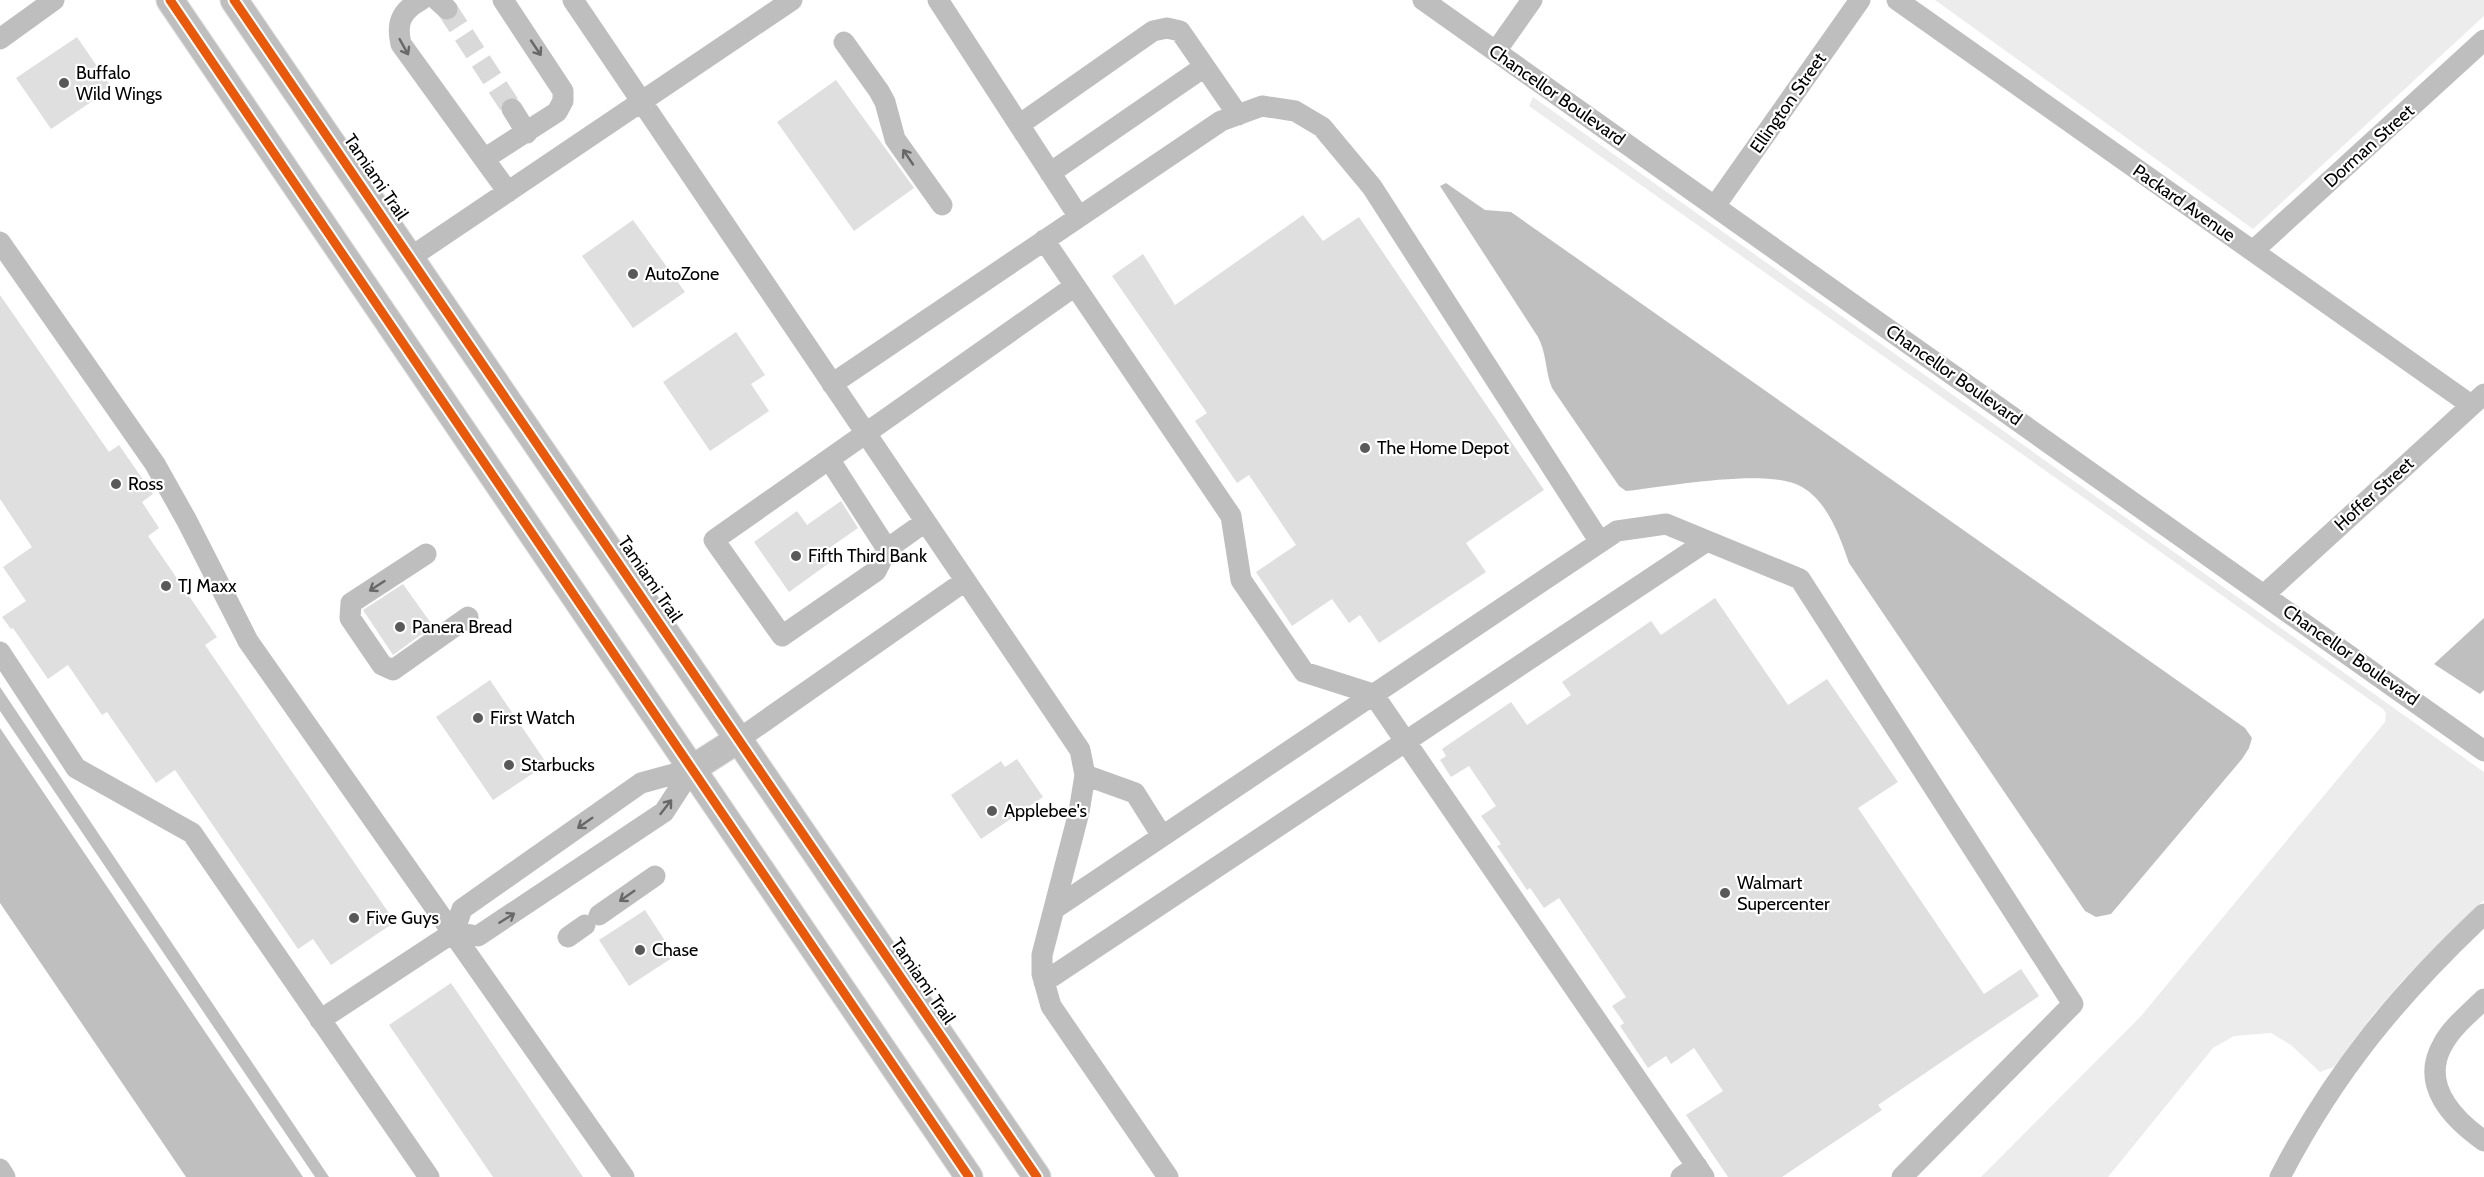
<svg xmlns="http://www.w3.org/2000/svg" width="2484" height="1177" viewBox="0 0 2484 1177" font-family="Cabin,sans-serif">
<style>
.green{fill:#ececec}
.water{fill:#bfbfbf}
.building{fill:#dfdfdf}
.lines{fill:none;stroke-linecap:round;stroke-linejoin:round}
.minor-tunnel{stroke:#d9d9d9;stroke-width:21;stroke-dasharray:21 10;stroke-linecap:butt}
.major-casing{stroke:#dbdbdb;stroke-width:29}
.minor{stroke:#bebebe;stroke-width:21}
.major{stroke:#bebebe;stroke-width:27}
.cycleway-casing{stroke:#fff;stroke-width:13}
.cycleway{stroke:#e8590c;stroke-width:9}
.oneway{stroke:#686868}
.poi-dot{fill:#595959;stroke:#fff;stroke-width:2}
.labels{text-anchor:middle;stroke-width:4.5;stroke-linejoin:round;paint-order:stroke}
.poi-label{font-size:18px;fill:#000;stroke:#fff;text-anchor:start}
.street-label{font-size:18px;fill:#000;stroke:#fff}
</style>
<rect width="100%" height="100%" fill="#fff"/>
<!-- green -->
<path class="green" d="M 1935,0 L 2484,0 L 2484,16 L 2253,229 Z
M 1533,97 L 2484,772 L 2484,900 L 2405,978 L 2372,1016 L 2334,1067 L 2320,1072 L 2291,1045 L 2271,1033 L 2234,1036 L 2213,1048 L 2108,1177 L 1981,1177 L 2141,1016 L 2385,722 L 2386,713 L 2383,709 L 1529,106 Z"/>
<!-- water -->
<path class="water" d="M 1446,183 L 1485,210 L 1511,212 L 2245,728 L 2252,738 L 2249,748 L 2242,759 L 2111,914 L 2096,917 L 2085,911 L 1849,563 C 1840,537 1828,502 1802,487 C 1770,467 1666,487 1626,491 L 1619,486 L 1552,388 C 1545,371 1547,354 1538,337 L 1440,186 Z
M 2484,618 L 2484,690 L 2480,694 L 2434,664 Z
M 0,687 L 329,1177 L 315,1177 L 0,711 Z
M 0,728 L 303,1177 L 186,1177 L 0,903 Z"/>
<!-- building -->
<path class="building" d="M 77,37 L 112,88 L 51,129 L 16,78 Z
M 836,80 L 914,188 L 854,231 L 777,122 Z
M 1303,215 L 1323,241 L 1359,217 L 1544,490 L 1466,543 L 1486,572 L 1379,643 L 1360,615 L 1349,623 L 1332,599 L 1292,626 L 1256,572 L 1296,545 L 1249,475 L 1237,483 L 1195,421 L 1207,413 L 1112,276 L 1143,254 L 1175,305 Z
M 633,220 L 685,292 L 633,328 L 582,256 Z
M 0,295 L 109,452 L 119,445 L 153,494 L 142,502 L 159,528 L 148,536 L 217,637 L 205,645 L 395,922 L 331,965 L 313,939 L 298,949 L 175,770 L 156,783 L 107,712 L 102,715 L 68,665 L 48,679 L 13,628 L 11,629 L 2,617 L 26,601 L 3,567 L 32,547 L 0,499 Z
M 736,332 L 765,375 L 751,384 L 769,411 L 710,451 L 663,382 Z
M 841,501 L 858,528 L 825,551 L 832,561 L 789,592 L 754,542 L 797,511 L 807,525 Z
M 403,584 L 433,626 L 393,655 L 363,610 Z
M 1715,598 L 1788,705 L 1827,679 L 1898,782 L 1858,808 L 1984,994 L 2021,969 L 2039,996 L 1878,1105 L 1882,1110 L 1782,1177 L 1728,1177 L 1686,1115 L 1723,1091 L 1694,1048 L 1671,1064 L 1666,1056 L 1648,1068 L 1620,1026 L 1624,1023 L 1612,1006 L 1626,997 L 1559,898 L 1544,908 L 1530,888 L 1527,890 L 1497,846 L 1501,844 L 1481,816 L 1496,806 L 1469,766 L 1451,777 L 1440,760 L 1446,756 L 1442,749 L 1511,702 L 1527,725 L 1571,695 L 1562,682 L 1651,621 L 1661,635 Z
M 490,680 L 547,764 L 493,800 L 436,717 Z
M 1017,759 L 1043,797 L 981,839 L 951,795 L 1001,761 L 1005,767 Z
M 645,910 L 675,956 L 629,986 L 599,940 Z
M 451,983 L 583,1177 L 493,1177 L 389,1025 Z"/>
<g class="lines">
<!-- minor-tunnel -->
<path class="minor-tunnel" d="M 447,9 L 512,109"/>
<!-- major casing -->
<g class="major-casing">
<path id="major" d="M 170,0 L 969,1177
M 234,0 L 1037,1177
M 692,769 L 739,739"/>
</g>
<!-- minor -->
<path class="minor" d="M 421,0 C 401,11 396,23 401,44 L 508,192
M 437,0 L 447,9
M 573,0 L 1080,750 L 1085,775 L 1079,812 L 1042,955 L 1042,974 L 1051,1006 L 1168,1177
M 938,0 L 1079,217
M 1423,0 L 2484,751
M 1897,0 L 2471,405
M 0,39 L 54,0
M 844,42 L 879,91 L 885,102 L 895,139 L 942,205
M 1496,51 L 1532,0
M 512,109 L 527,133
M 1019,125 L 1153,31 L 1167,28 L 1180,31 L 1238,115
M 484,159 L 557,112 L 563,101 L 563,91 L 503,0
M 1050,173 L 1204,67
M 1715,206 L 1860,0
M 1044,240 L 1231,516 L 1241,580 L 1304,672 L 1373,694 L 1704,1177
M 0,242 L 155,464 L 187,521 L 248,641 L 624,1177
M 2253,251 L 2484,40
M 411,257 L 792,0
M 832,384 L 1221,121 L 1262,106 L 1295,111 L 1322,127 L 1372,187 L 1600,542
M 829,459 L 887,549 L 876,571 L 782,636 L 714,540 L 1075,286
M 887,549 L 925,522
M 426,554 L 351,603 L 350,618 L 382,665 L 393,670 L 468,617
M 2265,594 L 2484,394
M 0,652 L 76,768 L 192,833 L 429,1177
M 739,739 L 965,581
M 1085,775 L 1135,793 L 1162,836
M 1054,909 L 1617,531 L 1666,524 L 1800,579 L 2073,1004 L 1902,1177
M 599,915 L 655,876
M 454,932 L 478,936 L 664,812 L 692,769
M 568,937 L 585,925
M 1044,982 L 1707,541
M 2484,999 C 2470,1013 2452,1027 2443,1044 C 2419,1085 2453,1119 2484,1141
M 320,1020 L 454,932 L 462,909 L 641,783 L 692,769
M 0,1169 L 5,1177
M 1681,1177 L 1697,1166
M 2280,1177 C 2335,1071 2398,995 2484,914"/>
<!-- major -->
<use href="#major" class="major"/>
<!-- cycleway casing -->
<g class="cycleway-casing">
<path id="cycleway" d="M 170,0 L 969,1177
M 234,0 L 1037,1177"/>
</g>
<!-- cycleway -->
<use href="#cycleway" class="cycleway"/>
</g>
<!-- one-way arrows -->
<defs><path id="oneway-shaft" d="M-6 0H5M1.5-3L5.5 0L1.5 3" fill="none" stroke-width="1.6" stroke-linecap="round" stroke-linejoin="round" transform="scale(1.5)"/></defs>
<g class="oneway">
<use href="#oneway-shaft" transform="translate(404 47) rotate(61)"/>
<use href="#oneway-shaft" transform="translate(536 48) rotate(56)"/>
<use href="#oneway-shaft" transform="translate(908 157) rotate(-124)"/>
<use href="#oneway-shaft" transform="translate(377 586) rotate(147)"/>
<use href="#oneway-shaft" transform="translate(666 807) rotate(-52)"/>
<use href="#oneway-shaft" transform="translate(585 823) rotate(145)"/>
<use href="#oneway-shaft" transform="translate(627 896) rotate(145)"/>
<use href="#oneway-shaft" transform="translate(507 918) rotate(-32)"/>
</g>
<!-- markers -->
<g class="poi-dot">
<circle cx="64" cy="83" r="6"/>
<circle cx="633" cy="274" r="6"/>
<circle cx="1365" cy="448" r="6"/>
<circle cx="116" cy="484" r="6"/>
<circle cx="796" cy="556" r="6"/>
<circle cx="166" cy="586" r="6"/>
<circle cx="400" cy="627" r="6"/>
<circle cx="478" cy="718" r="6"/>
<circle cx="509" cy="765" r="6"/>
<circle cx="992" cy="811" r="6"/>
<circle cx="1725" cy="893" r="6"/>
<circle cx="354" cy="918" r="6"/>
<circle cx="640" cy="950" r="6"/>
</g>
<g class="labels">
<!-- poi labels -->
<g class="poi-label">
<text x="76" y="79">Buffalo<tspan x="76" dy="21">Wild Wings</tspan></text>
<text x="645" y="280">AutoZone</text>
<text x="1377" y="454">The Home Depot</text>
<text x="128" y="490">Ross</text>
<text x="808" y="562">Fifth Third Bank</text>
<text x="178" y="592">TJ Maxx</text>
<text x="412" y="633">Panera Bread</text>
<text x="490" y="724">First Watch</text>
<text x="521" y="771">Starbucks</text>
<text x="1004" y="817">Applebee's</text>
<text x="1737" y="889">Walmart<tspan x="1737" dy="21">Supercenter</tspan></text>
<text x="366" y="924">Five Guys</text>
<text x="652" y="956">Chase</text>
</g>
<!-- street labels -->
<g class="street-label">
<text transform="translate(1557 95) rotate(35)" y="6">Chancellor Boulevard</text>
<text transform="translate(1788 103) rotate(-55)" y="6">Ellington Street</text>
<text transform="translate(2369 146) rotate(-42)" y="6">Dorman Street</text>
<text transform="translate(376 177) rotate(56)" y="6">Tamiami Trail</text>
<text transform="translate(2184 203) rotate(35)" y="6">Packard Avenue</text>
<text transform="translate(1954 375) rotate(35)" y="6">Chancellor Boulevard</text>
<text transform="translate(2374 494) rotate(-42)" y="6">Hoffer Street</text>
<text transform="translate(650 579) rotate(56)" y="6">Tamiami Trail</text>
<text transform="translate(2351 655) rotate(35)" y="6">Chancellor Boulevard</text>
<text transform="translate(923 981) rotate(56)" y="6">Tamiami Trail</text>
</g>
</g>
</svg>
